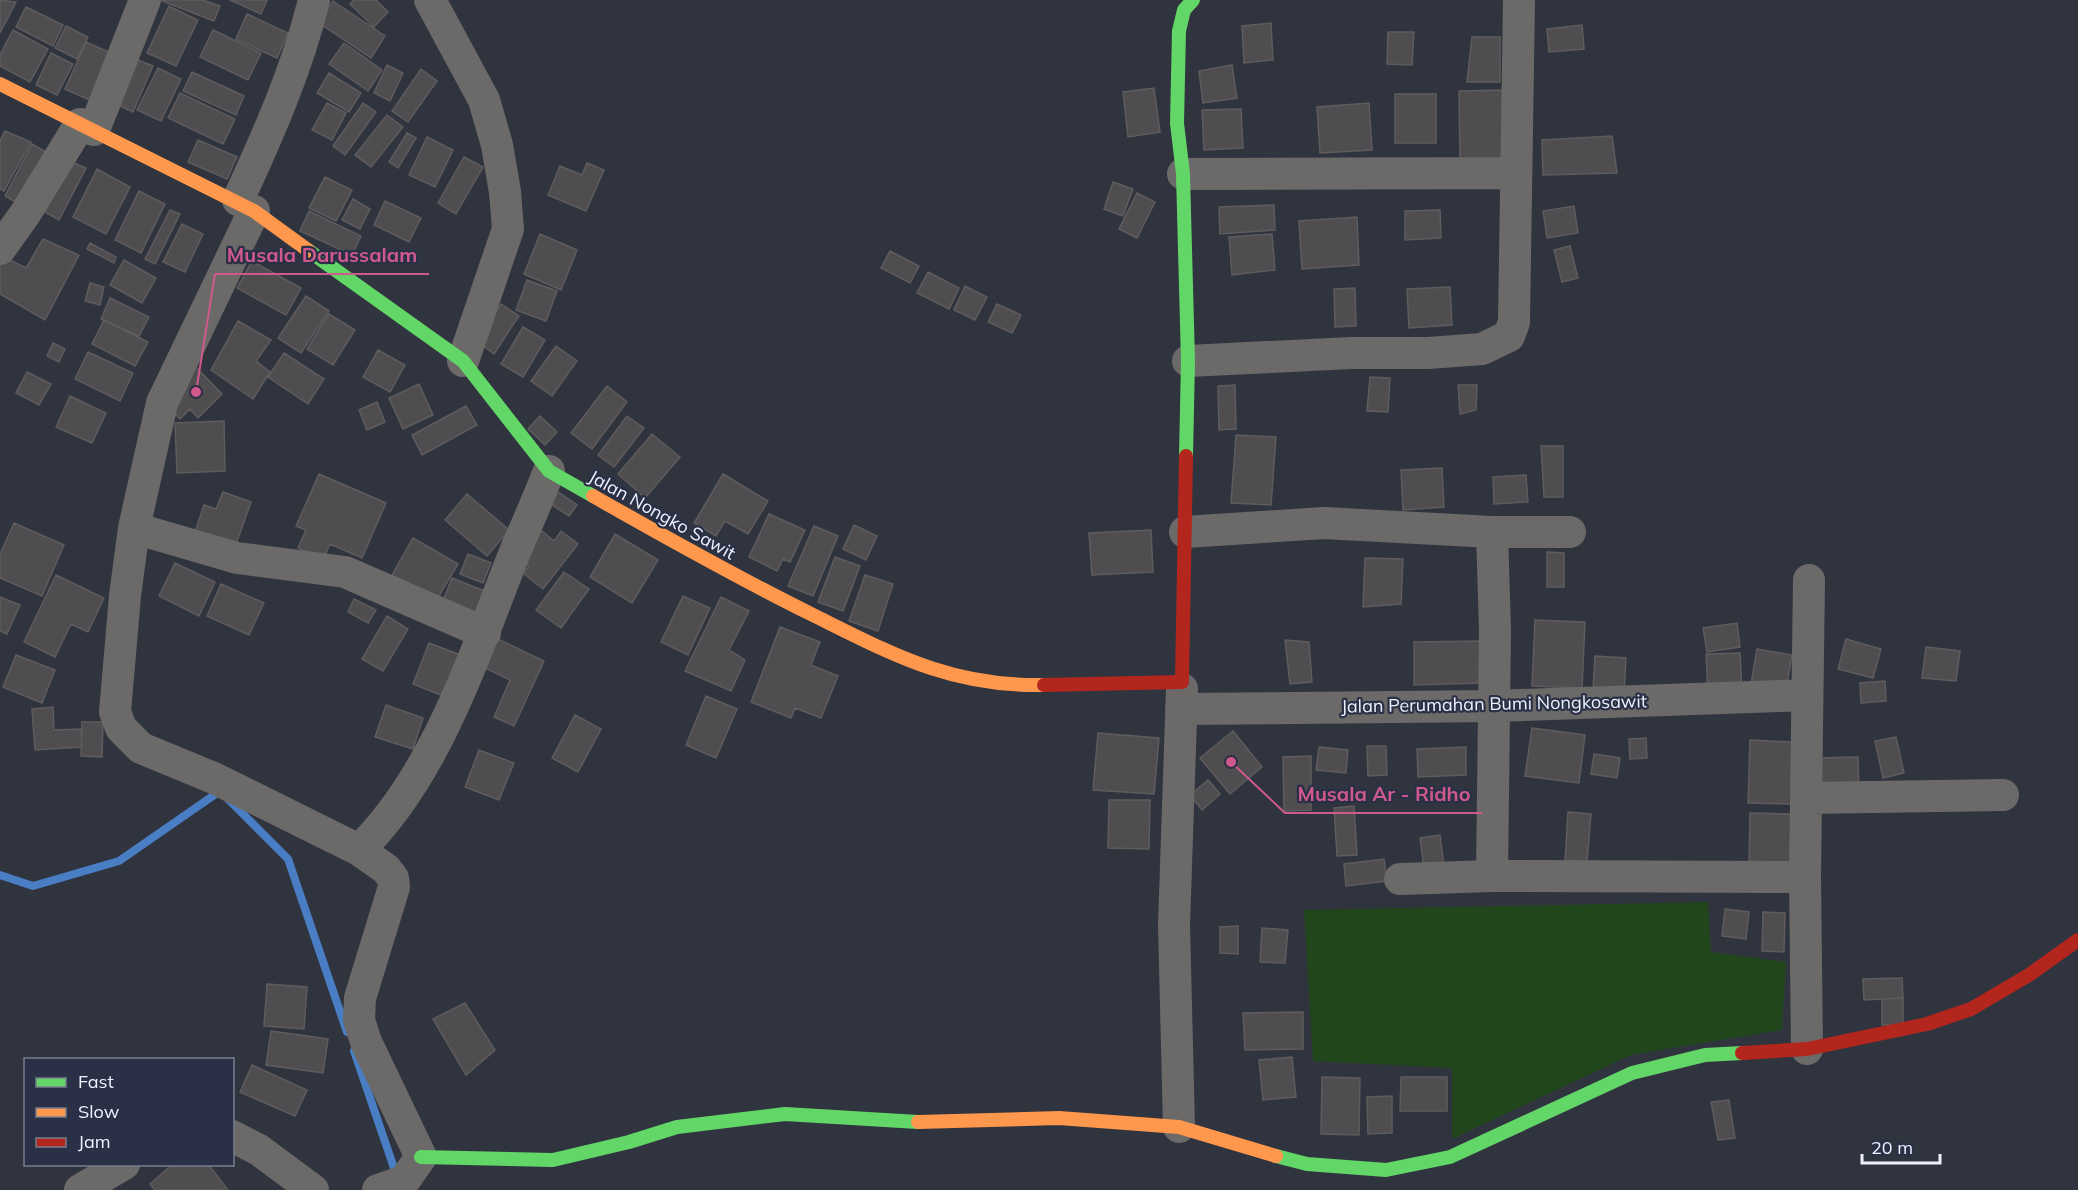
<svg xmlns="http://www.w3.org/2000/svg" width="2078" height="1190" viewBox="0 0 2078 1190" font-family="Mulish,sans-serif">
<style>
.green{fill:#22461b}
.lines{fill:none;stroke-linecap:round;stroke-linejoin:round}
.stream{stroke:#4a7ec4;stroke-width:8}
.building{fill:#4f4d4f;stroke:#5e5c5d;stroke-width:1.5}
.street{stroke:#6c6a69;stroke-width:32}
.fast{stroke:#63d668;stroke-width:14}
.slow{stroke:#ff974d;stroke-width:14}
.jam{stroke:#b3261e;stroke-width:14}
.labels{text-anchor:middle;stroke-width:4.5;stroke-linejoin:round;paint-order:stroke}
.street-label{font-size:18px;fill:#eef2fd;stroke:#2a3045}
.leader{fill:none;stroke:#cf598c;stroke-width:2}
.callout-dot{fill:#cf598c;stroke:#2a3045;stroke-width:2}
.callout-label{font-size:20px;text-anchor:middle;font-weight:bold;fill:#cf598c;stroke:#2a3045;stroke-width:4.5;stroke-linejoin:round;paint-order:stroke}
</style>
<rect width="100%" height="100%" fill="#30343f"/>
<!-- green -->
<path class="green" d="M 1708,902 L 1711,952 L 1786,962 L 1782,1030 L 1631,1055 L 1452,1139 L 1452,1068 L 1313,1061 L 1304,910 Z"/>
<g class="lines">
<!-- stream -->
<path class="stream" d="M 228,799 L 288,859 L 347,1032
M 0,875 L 33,886 L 119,861 L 220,791
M 354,1051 L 394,1168 L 394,1177"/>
</g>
<!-- building -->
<path class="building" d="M 0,0 L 16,2 L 0,33 Z
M 160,0 L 203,0 L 220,6 L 214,21 Z
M 230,0 L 267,0 L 261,14 Z
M 354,0 L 376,0 L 388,12 L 374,27 L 350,4 Z
M 333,1 L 385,36 L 371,58 L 319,23 Z
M 169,6 L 198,20 L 176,66 L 147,53 Z
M 26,7 L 63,25 L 53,46 L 16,27 Z
M 247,14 L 288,33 L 277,58 L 236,39 Z
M 1271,23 L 1273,60 L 1244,63 L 1242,26 Z
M 1582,25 L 1584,49 L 1549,52 L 1547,29 Z
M 66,26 L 88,37 L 77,59 L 55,48 Z
M 13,30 L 48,49 L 30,82 L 0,66 L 0,55 Z
M 213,30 L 261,53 L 248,80 L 200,57 Z
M 1388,32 L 1414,32 L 1412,65 L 1387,64 Z
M 1472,37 L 1500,37 L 1500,82 L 1467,82 Z
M 86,42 L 113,54 L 92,101 L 65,89 Z
M 344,43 L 382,70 L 368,91 L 329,64 Z
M 51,53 L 73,64 L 57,95 L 36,85 Z
M 131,57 L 153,66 L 133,112 L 111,102 Z
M 387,65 L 403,73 L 390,101 L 374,93 Z
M 1232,65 L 1237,98 L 1203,103 L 1199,71 Z
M 158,68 L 181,79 L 161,121 L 137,110 Z
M 421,69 L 437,81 L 408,122 L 392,111 Z
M 192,72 L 244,96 L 236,115 L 183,91 Z
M 329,73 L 361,93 L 349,112 L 317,93 Z
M 1154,88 L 1160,132 L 1128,137 L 1123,92 Z
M 1506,90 L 1507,160 L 1460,161 L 1459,91 Z
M 180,93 L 235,119 L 223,144 L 168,118 Z
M 1395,94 L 1436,94 L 1436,143 L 1395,143 Z
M 327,103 L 346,113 L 332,140 L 312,130 Z
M 363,103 L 376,112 L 345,155 L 333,146 Z
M 1369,103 L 1372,150 L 1320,153 L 1317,107 Z
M 1241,109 L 1243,148 L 1204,150 L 1202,110 Z
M 387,115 L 403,127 L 371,167 L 355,155 Z
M 5,131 L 31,142 L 4,191 L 0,189 L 0,141 Z
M 407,133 L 416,138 L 398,168 L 389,162 Z
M 1612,136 L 1617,173 L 1543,175 L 1542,140 Z
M 427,137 L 453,150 L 435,187 L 409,175 Z
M 198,140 L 237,157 L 227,179 L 188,162 Z
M 32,144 L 54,157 L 26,208 L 5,196 Z
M 61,157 L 86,168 L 59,220 L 34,206 Z
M 464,157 L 483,167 L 456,214 L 438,203 Z
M 587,163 L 604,170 L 586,211 L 548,195 L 560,166 L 582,175 Z
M 97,169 L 130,187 L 106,234 L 73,217 Z
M 325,177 L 352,190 L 336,221 L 309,208 Z
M 1113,182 L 1133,189 L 1123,216 L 1104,209 Z
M 139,191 L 165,204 L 141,253 L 115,240 Z
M 1137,193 L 1155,202 L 1137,238 L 1119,229 Z
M 353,199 L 370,209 L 360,229 L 342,220 Z
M 385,201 L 421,218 L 409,242 L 374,225 Z
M 1274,205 L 1275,230 L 1220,234 L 1219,207 Z
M 1574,206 L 1578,233 L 1547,238 L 1543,211 Z
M 170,210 L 180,214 L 155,264 L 145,259 Z
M 1440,210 L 1441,238 L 1405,240 L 1405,211 Z
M 309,211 L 361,236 L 352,255 L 300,231 Z
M 1357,217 L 1359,265 L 1302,269 L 1299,221 Z
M 182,224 L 203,234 L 185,272 L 163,262 Z
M 540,234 L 577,250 L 561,290 L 524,274 Z
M 1272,234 L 1275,270 L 1232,275 L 1229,237 Z
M 43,239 L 79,255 L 45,320 L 0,294 L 0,255 L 26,268 Z
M 90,243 L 116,257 L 114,263 L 87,249 Z
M 1570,246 L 1578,278 L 1562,282 L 1554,250 Z
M 890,251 L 919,266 L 910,283 L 881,268 Z
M 124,260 L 156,278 L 142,303 L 110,285 Z
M 252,261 L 301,288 L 286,315 L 237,288 Z
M 928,272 L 959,288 L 949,309 L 917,293 Z
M 527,280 L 557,291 L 546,321 L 516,310 Z
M 90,283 L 104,287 L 100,305 L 85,301 Z
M 965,286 L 987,297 L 975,320 L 954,310 Z
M 1450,287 L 1452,325 L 1409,328 L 1407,289 Z
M 1355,288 L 1356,326 L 1335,327 L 1334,289 Z
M 306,296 L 329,311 L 301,353 L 278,338 Z
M 110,298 L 149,317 L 139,336 L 101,319 Z
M 501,304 L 519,316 L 494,354 L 477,341 Z
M 997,304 L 1021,315 L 1012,333 L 988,322 Z
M 329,314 L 355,330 L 333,365 L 307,349 Z
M 104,320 L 148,342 L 135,366 L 92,344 Z
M 238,321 L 271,340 L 256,361 L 270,372 L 253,399 L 211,370 Z
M 523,327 L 545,340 L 523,377 L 501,364 Z
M 53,343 L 65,349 L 59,362 L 47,356 Z
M 556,346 L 577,361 L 552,396 L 531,381 Z
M 378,350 L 405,365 L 390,392 L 363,377 Z
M 88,352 L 133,373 L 120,401 L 75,379 Z
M 284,353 L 324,379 L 308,404 L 268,377 Z
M 194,365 L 222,394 L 198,418 L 190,409 L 180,419 L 167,406 Z
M 27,372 L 51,384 L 39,405 L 16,393 Z
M 1370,377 L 1390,378 L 1388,412 L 1367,411 Z
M 419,384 L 433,415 L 403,429 L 389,398 Z
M 1235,385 L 1236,429 L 1219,430 L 1218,386 Z
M 1458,385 L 1477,385 L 1476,410 L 1460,414 Z
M 607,386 L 627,402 L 592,449 L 571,433 Z
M 70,396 L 106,413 L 92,443 L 56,427 Z
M 377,402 L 385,422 L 367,430 L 359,410 Z
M 466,406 L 477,425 L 422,455 L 412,435 Z
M 540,416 L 557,432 L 545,445 L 528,429 Z
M 627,416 L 644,428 L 614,467 L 598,455 Z
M 224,421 L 225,471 L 177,473 L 175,423 Z
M 652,434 L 680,457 L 645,498 L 618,474 Z
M 1236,435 L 1276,437 L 1271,505 L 1231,503 Z
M 1541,446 L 1563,446 L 1563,497 L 1544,497 Z
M 1442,468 L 1444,507 L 1403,510 L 1401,470 Z
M 319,474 L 386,503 L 362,558 L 330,544 L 323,559 L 298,548 L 306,530 L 296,526 Z
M 723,474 L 768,501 L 748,534 L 725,521 L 716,536 L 694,523 Z
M 1526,475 L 1528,502 L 1494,504 L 1493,477 Z
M 554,489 L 577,505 L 569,516 L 546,501 Z
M 223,492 L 251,502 L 235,547 L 195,532 L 204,505 L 216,509 Z
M 467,494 L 509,530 L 487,556 L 445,520 Z
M 769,514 L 805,530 L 790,562 L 783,559 L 777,571 L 749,557 Z
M 14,523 L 64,545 L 42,596 L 0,578 L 0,554 Z
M 854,525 L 877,536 L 866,560 L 843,549 Z
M 536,526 L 554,541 L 561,531 L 578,544 L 543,589 L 523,573 L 529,566 L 515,555 Z
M 814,526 L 838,536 L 813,596 L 788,586 Z
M 1151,530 L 1153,572 L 1092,575 L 1089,533 Z
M 615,534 L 658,560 L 632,603 L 590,577 Z
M 413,538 L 458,564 L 436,601 L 392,575 Z
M 1547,552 L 1564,553 L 1564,587 L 1547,587 Z
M 468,554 L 491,563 L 483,583 L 460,574 Z
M 835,557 L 860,566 L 843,611 L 818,602 Z
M 1365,558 L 1403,559 L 1401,604 L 1363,607 Z
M 175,563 L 215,582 L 199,616 L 159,596 Z
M 564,572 L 589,589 L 561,628 L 536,610 Z
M 56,575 L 104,598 L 88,632 L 71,624 L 55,657 L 24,642 Z
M 865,575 L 893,584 L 878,631 L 849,621 Z
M 452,578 L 492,594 L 481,622 L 441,606 Z
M 221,584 L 264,603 L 249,635 L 207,616 Z
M 683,596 L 710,608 L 688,655 L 661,642 Z
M 0,597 L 20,605 L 7,634 L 0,631 Z
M 721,597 L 749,611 L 729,650 L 745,660 L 731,691 L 685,671 Z
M 354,599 L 376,610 L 368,623 L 348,612 Z
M 387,616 L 408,629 L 383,671 L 362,659 Z
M 1535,620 L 1585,622 L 1582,688 L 1532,686 Z
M 1737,623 L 1740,647 L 1707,652 L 1703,628 Z
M 780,627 L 820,642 L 811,665 L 838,676 L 821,718 L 795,708 L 791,718 L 751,702 Z
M 498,639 L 544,661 L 514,726 L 494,717 L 510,680 L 485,668 Z
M 1846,639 L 1881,649 L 1873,678 L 1838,669 Z
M 1285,640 L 1309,642 L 1312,682 L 1290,684 Z
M 1482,641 L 1482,683 L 1414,685 L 1414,642 Z
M 429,643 L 463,656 L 446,697 L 413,684 Z
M 1926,647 L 1960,651 L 1956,681 L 1922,678 Z
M 1757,649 L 1792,655 L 1786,690 L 1751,684 Z
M 1740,653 L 1742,692 L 1708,694 L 1706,654 Z
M 16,655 L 55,670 L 42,703 L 3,687 Z
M 1595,656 L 1626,658 L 1624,691 L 1593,689 Z
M 1885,681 L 1886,701 L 1861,703 L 1860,683 Z
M 706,696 L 737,709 L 716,758 L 686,745 Z
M 386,705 L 423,718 L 413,749 L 375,737 Z
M 53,707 L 54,730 L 81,729 L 82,747 L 35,750 L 32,709 Z
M 575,715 L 601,729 L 578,772 L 552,758 Z
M 82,722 L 103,722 L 102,757 L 81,756 Z
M 1532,728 L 1585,735 L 1579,783 L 1525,776 Z
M 1233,731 L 1262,767 L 1230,794 L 1200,758 Z
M 1098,733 L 1159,738 L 1154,794 L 1093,790 Z
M 1896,737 L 1904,773 L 1883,778 L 1875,741 Z
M 1646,738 L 1647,758 L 1630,759 L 1629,739 Z
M 1750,740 L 1793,742 L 1791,804 L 1748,803 Z
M 1367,746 L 1386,746 L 1387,775 L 1368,776 Z
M 1319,747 L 1348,750 L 1346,773 L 1316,770 Z
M 1466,747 L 1466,775 L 1418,777 L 1417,749 Z
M 479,750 L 514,763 L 499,800 L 465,787 Z
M 1594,754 L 1620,758 L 1617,778 L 1591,774 Z
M 1311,756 L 1311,810 L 1284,811 L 1283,757 Z
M 1858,757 L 1859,794 L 1819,795 L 1818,758 Z
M 1208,780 L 1220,794 L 1202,810 L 1190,795 Z
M 1109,800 L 1150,800 L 1149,849 L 1108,848 Z
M 1354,806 L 1357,855 L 1337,856 L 1334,808 Z
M 1568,812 L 1591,814 L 1587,862 L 1565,861 Z
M 1750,813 L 1793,814 L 1793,863 L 1749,863 Z
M 1440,835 L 1444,867 L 1424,870 L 1420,838 Z
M 1384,859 L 1387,881 L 1346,886 L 1344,864 Z
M 1725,909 L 1749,912 L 1746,939 L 1722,936 Z
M 1763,912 L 1785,913 L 1784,952 L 1762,951 Z
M 1238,926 L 1238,954 L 1220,953 L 1220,927 Z
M 1262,928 L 1288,930 L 1285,963 L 1260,962 Z
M 1902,978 L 1903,998 L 1864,1000 L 1863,979 Z
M 267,984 L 307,987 L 304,1029 L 264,1026 Z
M 1903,998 L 1903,1024 L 1882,1025 L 1882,999 Z
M 465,1003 L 495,1050 L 466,1075 L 433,1019 Z
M 1303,1012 L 1303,1049 L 1245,1050 L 1243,1013 Z
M 271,1031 L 328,1039 L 323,1073 L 266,1065 Z
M 1292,1057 L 1296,1097 L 1263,1100 L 1259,1060 Z
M 252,1065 L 307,1090 L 295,1116 L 240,1092 Z
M 1322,1077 L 1360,1078 L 1359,1135 L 1321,1134 Z
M 1401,1077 L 1447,1077 L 1447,1111 L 1400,1111 Z
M 1392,1096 L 1392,1133 L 1368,1134 L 1367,1097 Z
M 1729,1100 L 1735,1138 L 1718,1140 L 1711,1102 Z
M 173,1164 L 208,1164 L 228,1190 L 155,1190 L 150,1184 Z"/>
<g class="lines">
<!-- street -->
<path class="street" d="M 430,0 L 484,100 L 497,145 L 505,192 L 508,229 L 463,361
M 94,130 L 145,0
M 1183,174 L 1515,173
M 238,200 C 268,135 297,70 314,0
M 254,211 L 162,403 L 134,528 L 125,596 L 115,712 L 121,728 L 141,748 L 216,779 L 359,850 L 386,869 L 393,878 L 394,887 L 360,998 L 359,1020 L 366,1042 L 421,1157 L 404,1181 L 378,1190
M 0,249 L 25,214 L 80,124
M 1188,361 L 1351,353 L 1428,353 L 1482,349 L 1509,336 L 1514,322 L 1519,0
M 134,528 L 237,558 L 345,572 L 485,633
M 1185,532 L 1324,523 L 1492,532 L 1570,532
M 1492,532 L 1495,630 L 1492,876 L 1805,877
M 1181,709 L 1494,706 L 1807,695
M 1807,798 L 2003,795
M 359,850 C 439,772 476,648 517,547 C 528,522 539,497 549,471
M 1400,879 L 1492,876
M 1807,1049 L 1805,877 L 1809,580
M 1179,1127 L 1174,925 L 1182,689
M 232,1136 L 259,1150 L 313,1190
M 80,1190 L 124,1164"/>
<!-- fast -->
<path class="fast" d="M 309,251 L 463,361 L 549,471 L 593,496
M 1186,456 L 1188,361 L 1183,174 L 1177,123 L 1179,31 L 1184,10 L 1193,0
M 1276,1156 L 1307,1164 L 1386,1170 L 1450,1157 L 1632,1073 L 1705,1055 L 1742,1053
M 421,1157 L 553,1160 L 629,1142 L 677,1127 L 785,1114 L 918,1122"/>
<!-- slow -->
<path class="slow" d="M 0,84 L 254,211 L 309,251
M 593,496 C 665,537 736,577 811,614 C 892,654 950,687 1044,685
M 918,1122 L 1059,1118 L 1179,1127 L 1276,1156"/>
<!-- jam -->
<path class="jam" d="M 1044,685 L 1182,682 L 1186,456
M 1742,1053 L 1807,1049 L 1927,1024 L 1971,1009 L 2029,975 L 2078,940"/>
</g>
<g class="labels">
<!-- street labels -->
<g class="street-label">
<text transform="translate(662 515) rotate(29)" y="6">Jalan Nongko Sawit</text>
<text transform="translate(1494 704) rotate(-1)" y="6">Jalan Perumahan Bumi Nongkosawit</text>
</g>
</g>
<!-- callouts -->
<path class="leader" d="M196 392L215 274H429M1231 762L1285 813H1482"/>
<g class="callout-dot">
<circle cx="196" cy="392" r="6"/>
<circle cx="1231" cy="762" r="6"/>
</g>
<g class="callout-label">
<text x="322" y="262">Musala Darussalam</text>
<text x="1384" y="801">Musala Ar - Ridho</text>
</g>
<!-- legend -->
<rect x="24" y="1058" width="210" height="108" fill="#2a3045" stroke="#787e8f" stroke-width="1.5"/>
<rect x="36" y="1078" width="30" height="9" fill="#63d668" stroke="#787e8f" stroke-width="1.5"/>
<text x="78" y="1088" font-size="18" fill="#eef2fd">Fast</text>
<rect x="36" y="1108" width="30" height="9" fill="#ff974d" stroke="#787e8f" stroke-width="1.5"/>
<text x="78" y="1118" font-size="18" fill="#eef2fd">Slow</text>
<rect x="36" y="1138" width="30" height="9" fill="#b3261e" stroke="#787e8f" stroke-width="1.5"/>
<text x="78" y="1148" font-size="18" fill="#eef2fd">Jam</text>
<!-- scale -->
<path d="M1862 1154v9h78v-9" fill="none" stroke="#eef2fd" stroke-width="3"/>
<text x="1871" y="1154" font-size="18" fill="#eef2fd" stroke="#2a3045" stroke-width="4.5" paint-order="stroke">20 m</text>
</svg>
